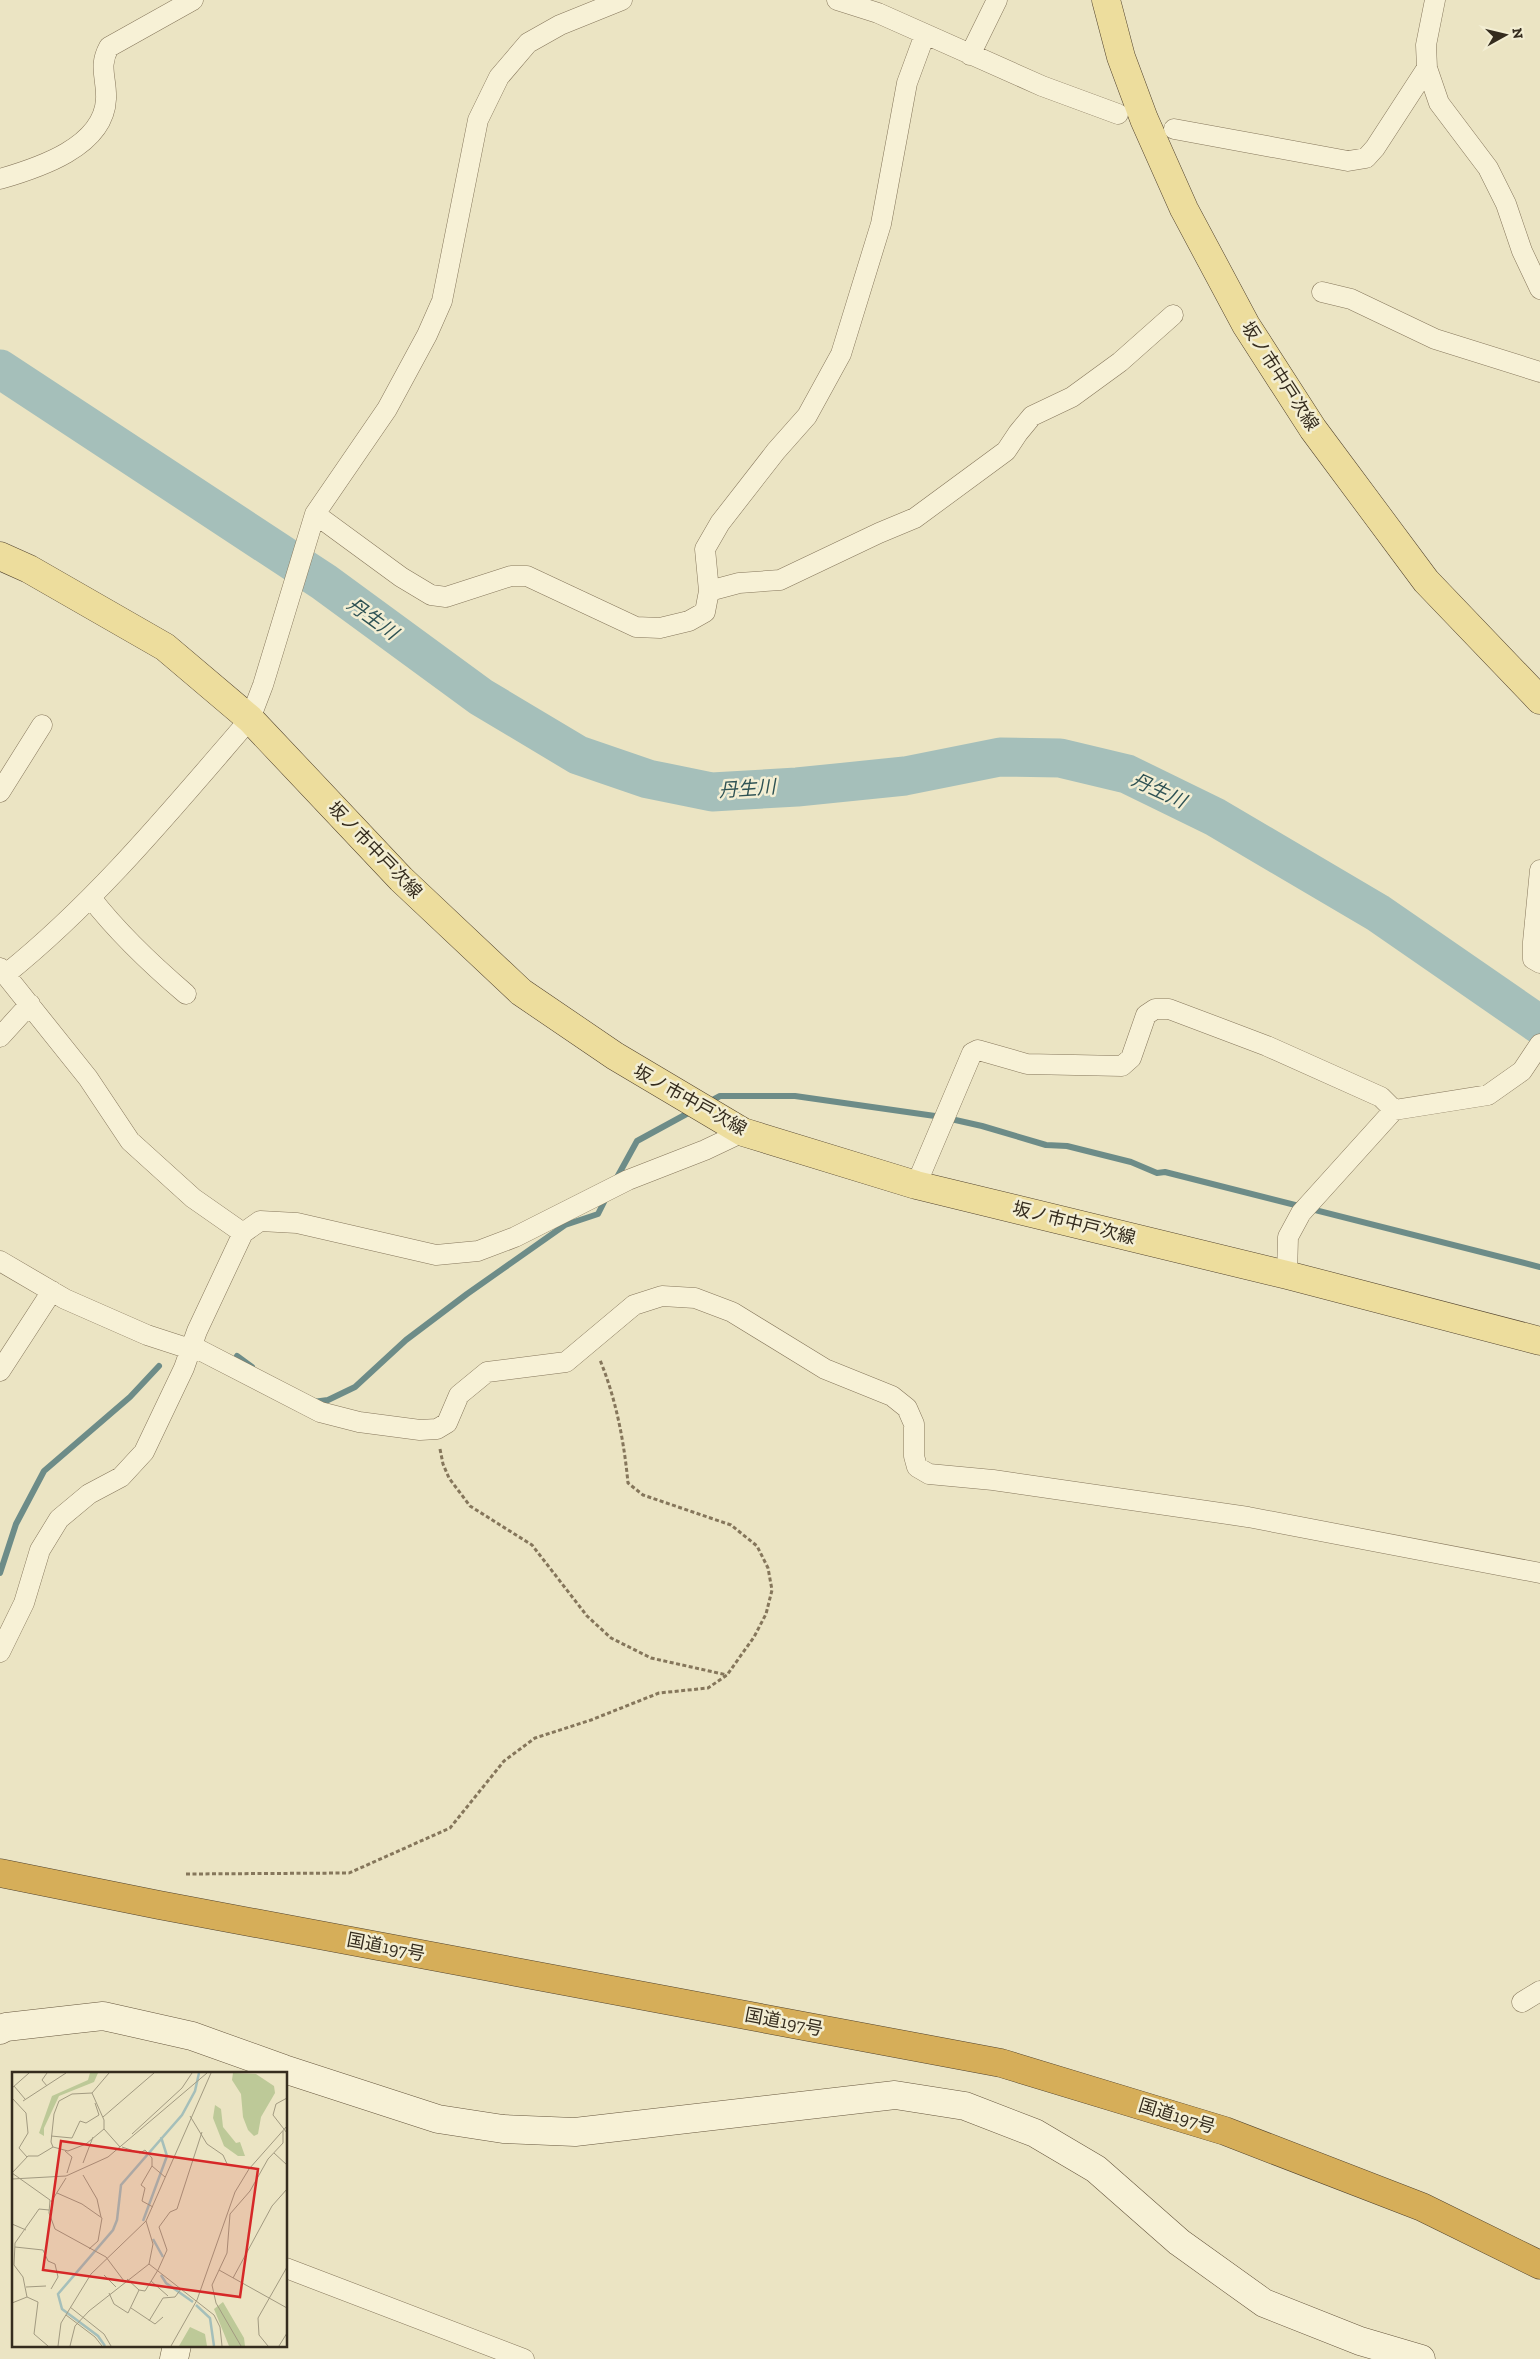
<svg xmlns="http://www.w3.org/2000/svg" width="1540" height="2359" viewBox="0 0 1540 2359" font-family="'Zilla Slab','Noto Sans JP',serif">
<style>
.lines{fill:none;stroke-linecap:round;stroke-linejoin:round}
.stream{stroke:#6d8c88;stroke-width:6}
.river{stroke:#a5bfba;stroke-width:39}
.street-casing{stroke:#85765b;stroke-width:21}
.secondary-casing{stroke:#67573e;stroke-width:29}
.primary-casing{stroke:#53442f;stroke-width:29}
.highway-casing{stroke:#53442f;stroke-width:29}
.path{stroke:#85765b;stroke-width:3;stroke-dasharray:4 2.5;stroke-linecap:butt}
.street{stroke:#f7f1d6;stroke-width:20}
.secondary{stroke:#f7f1d6;stroke-width:28}
.primary{stroke:#eddd9d;stroke-width:28}
.highway{stroke:#d6ae59;stroke-width:28}
.labels{text-anchor:middle;stroke-width:5;stroke-linejoin:round;paint-order:stroke}
.street-label{font-size:18px;fill:#352c1e;stroke:#f3eed3}
.water-label{font-size:19px;font-style:italic;fill:#2e5254;stroke:#f3eed3}
.inset-river{fill:none;stroke:#a5bfba;stroke-width:2.5}
.inset-road{fill:none;stroke:#a29a81;stroke-width:1}
.view{fill:#d62828;fill-opacity:0.15;stroke:#d62828;stroke-width:2.5}
.inset-edge{fill:none;stroke:#352c1e;stroke-width:2.5}
</style>
<rect width="100%" height="100%" fill="#ebe4c3"/>
<g class="lines">
<!-- stream -->
<path class="stream" d="M 707,1103 L 720,1096 L 795,1096 L 942,1117 L 982,1126 L 1046,1145 L 1067,1146 L 1131,1162 L 1157,1173 L 1165,1172 L 1540,1267
M 615,1181 L 637,1141 L 692,1111
M 237,1356 L 252,1367
M 313,1402 L 328,1400 L 355,1387 L 406,1340 L 467,1294 L 565,1225 L 598,1214 L 606,1198
M 0,1573 L 16,1524 L 44,1471 L 130,1397 L 159,1366"/>
<!-- river -->
<path class="river" d="M 0,369 L 324,582 L 481,697 L 578,755 L 648,779 L 712,792 L 797,787 L 905,776 L 1000,757 L 1060,758 L 1127,774 L 1215,817 L 1378,913 L 1540,1025"/>
<!-- street casing -->
<g class="street-casing">
<path id="street" d="M 837,0 L 878,13 L 1042,86 L 1118,114
M 1435,0 L 1426,45 L 1427,68 L 1439,103 L 1488,168 L 1506,204 L 1522,251 L 1540,289
M 970,55 L 997,0
M 1174,129 L 1348,161 L 1366,158 L 1375,148 L 1427,68
M 0,179 C 38,168 104,147 106,99 C 107,78 98,67 109,47 L 193,0
M 1322,292 L 1351,299 L 1435,339 L 1540,372
M 315,514 L 401,577 L 431,595 L 446,597 L 511,576 L 527,576 L 636,627 L 660,628 L 689,621 L 705,612 L 709,591 L 705,549 L 720,523 L 776,451 L 807,416 L 841,354 L 881,224 L 907,83 L 925,34
M 709,591 L 739,583 L 780,580 L 879,533 L 915,518 L 1006,451 L 1018,433 L 1032,416 L 1072,397 L 1120,362 L 1173,315
M 0,792 L 42,725
M 1540,870 L 1533,942 L 1533,959 L 1540,963
M 91,898 C 119,934 152,965 186,994
M 0,968 L 88,1078 L 130,1141 L 193,1198 L 243,1233
M 6,974 C 98,900 173,808 250,719 L 263,685 L 315,514 L 387,409 L 427,335 L 442,301 L 478,120 L 499,77 L 528,43 L 560,25 L 622,0
M 0,1037 L 30,1004
M 916,1185 L 972,1053 L 978,1050 L 1027,1064 L 1122,1066 L 1131,1058 L 1146,1015 L 1155,1009 L 1169,1009 L 1267,1046 L 1381,1097 L 1394,1110
M 0,1261 L 65,1299 L 147,1335 L 190,1349
M 1287,1275 L 1288,1237 L 1301,1213 L 1394,1110 L 1488,1095 L 1522,1071 L 1540,1044
M 192,1346 L 320,1412 L 359,1422 L 420,1430 L 437,1429 L 447,1423 L 459,1395 L 487,1372 L 566,1362 L 634,1305 L 662,1296 L 695,1298 L 732,1312 L 825,1369 L 892,1396 L 907,1408 L 914,1424 L 914,1456 L 917,1467 L 929,1474 L 993,1480 L 1248,1517 L 1540,1573
M 0,1371 L 52,1291
M 0,1652 L 24,1603 L 40,1550 L 59,1519 L 89,1494 L 121,1477 L 144,1452 L 184,1368 L 197,1331 L 243,1233 L 260,1221 L 297,1223 L 436,1255 L 478,1251 L 515,1237 L 628,1180 L 705,1150 L 743,1132
M 1522,2002 L 1540,1991
M 286,2268 L 524,2359"/>
</g>
<!-- secondary casing -->
<g class="secondary-casing">
<path id="secondary" d="M 0,2030 L 6,2027 L 103,2016 L 192,2036 L 284,2069 L 438,2119 L 503,2129 L 575,2132 L 895,2095 L 965,2106 L 1035,2133 L 1096,2169 L 1179,2242 L 1264,2303 L 1360,2341 L 1421,2359
M 174,2359 L 177,2345"/>
</g>
<!-- primary casing -->
<g class="primary-casing">
<path id="primary" d="M 1106,0 L 1121,57 L 1144,119 L 1184,209 L 1246,325 L 1313,429 L 1426,581 L 1540,700
M 0,556 L 29,569 L 165,647 L 250,719 L 401,879 L 521,992 L 615,1056 L 743,1132 L 916,1185 L 1287,1275 L 1540,1341"/>
</g>
<!-- highway casing -->
<g class="highway-casing">
<path id="highway" d="M 0,1873 L 159,1905 L 1001,2063 L 1225,2131 L 1422,2207 L 1540,2265"/>
</g>
<!-- path -->
<path class="path" d="M 440,1449 L 443,1464 L 449,1478 L 470,1506 L 532,1545 L 587,1616 L 611,1638 L 651,1658 L 727,1675
M 186,1874 L 349,1873 L 450,1828 L 504,1761 L 535,1738 L 591,1720 L 659,1693 L 708,1688 L 727,1675 L 754,1637 L 766,1614 L 772,1590 L 768,1568 L 757,1546 L 731,1525 L 643,1495 L 628,1483 C 624,1441 616,1399 600,1360"/>
<!-- street -->
<use href="#street" class="street"/>
<!-- secondary -->
<use href="#secondary" class="secondary"/>
<!-- primary -->
<use href="#primary" class="primary"/>
<!-- highway -->
<use href="#highway" class="highway"/>
</g>
<g class="labels">
<!-- street labels -->
<g class="street-label">
<text transform="translate(1280 376) rotate(57)" y="6">坂ノ市中戸次線</text>
<text transform="translate(375 850) rotate(46)" y="6">坂ノ市中戸次線</text>
<text transform="translate(690 1100) rotate(29)" y="6">坂ノ市中戸次線</text>
<text transform="translate(1074 1223) rotate(14)" y="6">坂ノ市中戸次線</text>
<text transform="translate(386 1947) rotate(11)" y="6">国道197号</text>
<text transform="translate(784 2022) rotate(11)" y="6">国道197号</text>
<text transform="translate(1177 2116) rotate(17)" y="6">国道197号</text>
</g>
<!-- water labels -->
<g class="water-label">
<text transform="translate(373 618) rotate(36)" y="7">丹生川</text>
<text transform="translate(747 788) rotate(-4)" y="7">丹生川</text>
<text transform="translate(1159 790) rotate(25)" y="7">丹生川</text>
</g>
</g>
<!-- overview -->
<g transform="translate(12 2072)">
<rect width="275" height="275" fill="#ebe4c3"/>
<path d="M 78,1 L 86,1 L 82,10 L 47,24 L 32,56 L 32,64 L 27,61 L 40,24 L 76,8 ZM 221,1 L 244,2 L 262,14 L 263,21 L 249,45 L 246,62 L 242,64 L 236,58 L 231,45 L 229,22 L 220,8 ZM 203,33 L 209,37 L 211,55 L 224,71 L 228,70 L 233,84 L 226,84 L 212,74 L 201,46 ZM 211,230 L 232,266 L 233,274 L 217,274 L 202,237 ZM 178,255 L 193,262 L 195,274 L 167,274 Z" fill="#bdc998"/>
<path class="inset-river" d="M 131,149 L 155,84 L 149,65M 141,167 L 151,185M 149,203 L 154,211 L 181,230M 184,233 L 198,246 L 202,274M 93,274 L 86,264 L 50,237 L 46,222 L 101,158 L 105,148 L 109,113 L 170,43 L 183,19 L 187,1"/>
<path class="inset-road" d="M 35,1 L 30,8 L 35,14M 2,14 L 13,27M 0,16 L 17,1M 0,26 L 14,41 L 16,61 L 7,76 L 15,85M 275,26 L 264,32 L 261,43 L 275,61M 11,29 L 54,1M 178,44 L 195,72 L 211,83 L 216,94M 91,45 L 142,1M 92,57 L 108,75M 120,62 L 170,16 L 180,1M 39,64 L 60,66 L 68,49 L 74,51 L 87,43 L 83,31M 41,75 L 39,70 L 42,42 L 47,29 L 60,22 L 80,21 L 97,1M 110,75 L 128,81 L 133,78 L 140,86 L 140,94 L 129,113 L 133,116 L 130,129 L 141,135M 53,79 L 60,85 L 55,101M 262,81 L 275,93M 71,91 L 81,65M 140,94 L 153,105M 0,101 L 38,128 L 37,141 L 43,157 L 94,185 L 112,209M 0,101 L 16,84 L 26,84 L 41,75 L 56,79 L 74,72 L 92,57 L 92,48 L 80,21M 71,103 L 85,127 L 89,145M 0,107 L 54,104 L 96,85 L 195,1M 45,121 L 70,132 L 90,146 L 86,169 L 77,177M 39,130 L 54,106M 134,149 L 141,172 L 137,192 L 202,243 L 208,255 L 210,274M 0,152 L 14,158M 3,175 L 31,178 L 36,189 L 43,192 L 46,205 L 39,217M 146,198 L 155,178 L 147,155 L 158,140 L 165,137 L 190,60M 207,198 L 275,236M 92,203 L 104,215M 221,206 L 260,134 L 275,117M 139,209 L 156,224M 14,215 L 34,214M 127,218 L 133,219 L 146,198M 97,221 L 102,232 L 116,241 L 127,218 L 115,207M 15,225 L 11,205 L 2,193 L 3,171 L 27,137 L 37,138M 0,231 L 15,225 L 26,230 L 22,262 L 36,274M 58,235 L 92,262 L 99,274M 119,236 L 143,252 L 151,245M 54,243 L 83,265 L 90,274M 137,249 L 151,226 L 163,225 L 169,217M 46,274 L 49,251 L 79,202 L 134,149 L 199,1M 58,274 L 63,254 L 77,239 L 137,192M 159,274 L 185,228 L 223,120 L 237,97 L 275,54M 229,274 L 204,231 L 200,213 L 215,181 L 218,142 L 238,119 L 256,87 L 271,71 L 271,59M 256,274 L 247,263 L 246,246 L 275,195M 267,274 L 275,261"/>
<path class="view" d="M 49,69 L 246,97 L 228,225 L 31,198 Z"/>
<rect width="275" height="275" class="inset-edge"/>
</g>
<!-- north arrow -->
<g transform="translate(1505 35) rotate(82)" stroke="#f3eed3" stroke-width="4" paint-order="stroke">
<path d="M0-4L9 19L0 12L-9 19Z" fill="#352c1e"/>
<text y="-8" font-size="14" font-weight="bold" text-anchor="middle" fill="#352c1e">N</text>
</g>
</svg>
